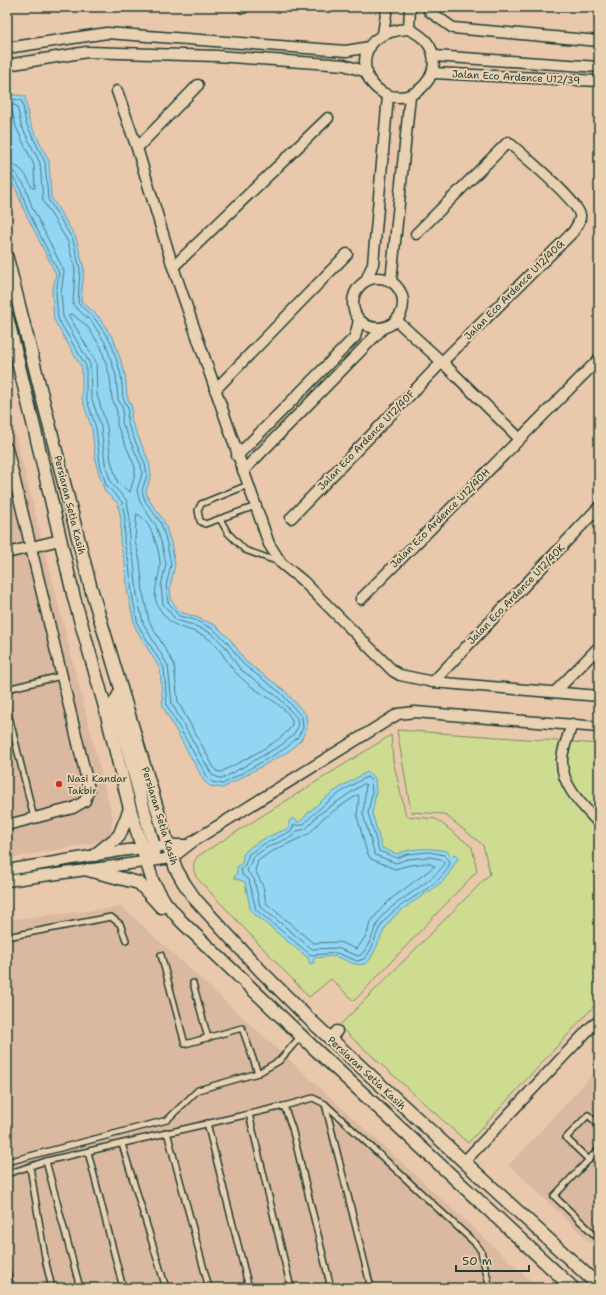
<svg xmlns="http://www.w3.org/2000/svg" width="606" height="1295" font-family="'Shantell Sans',sans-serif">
  <rect width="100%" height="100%" fill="#e9c8ac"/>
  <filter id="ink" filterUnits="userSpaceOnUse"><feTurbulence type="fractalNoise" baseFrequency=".025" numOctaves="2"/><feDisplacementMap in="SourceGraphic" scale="8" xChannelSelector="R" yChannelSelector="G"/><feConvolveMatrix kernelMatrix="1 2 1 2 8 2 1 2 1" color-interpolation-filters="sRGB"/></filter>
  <g filter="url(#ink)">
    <g fill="#dbb9a0">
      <path d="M7,403L113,820L110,833L107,838L98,842L7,859Z"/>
      <path d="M122,907L539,1288H7V920Z"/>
      <path d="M599,1068V1251L509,1165Z"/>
    </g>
    <g fill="#cddc90" stroke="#768c62">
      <path d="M397,730L599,744V1004H596L468,1143L339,1026L490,874L483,845L444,814L411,812Z"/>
      <path d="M391,735L393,760L406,816L436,819L472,847L477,871L354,1001L331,979L309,997L196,877C193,869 192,863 198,856Z"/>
    </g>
    <g fill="#92d6f4" stroke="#6499a7">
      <path d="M7,94L25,96L29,121L49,161L51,197L76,238L84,269L81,301L98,316L114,340L125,374L127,396L132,408L131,420L149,462L151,475L146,491L149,500L164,521L171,543L175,565L170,587L171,600L180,612L196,617L215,625L230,639L246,662L284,690L306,715L307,728L301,740L289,751L223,788L210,786L204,781L163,707L160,669L135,627L128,595L125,563L120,542L121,520L118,503L106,493L103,486L96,464L92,429L82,398V368L54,320L52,293L56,274L24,210L16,189L7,176Z"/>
      <path d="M367,772L375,778L376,793L372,813L382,848L397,854C413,847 430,848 447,851L450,856L456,854L458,859C452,866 450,874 443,881C427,895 405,904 391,920C380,932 378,950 367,963C355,968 348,960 337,957C330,955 321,958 314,958L313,963L310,964L308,958L253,913L250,908L245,882L234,878L237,873V867L242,863C243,859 242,855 246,851C257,840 275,834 289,828V821L293,818L298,822L301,821C318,800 343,785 367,772Z"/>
    </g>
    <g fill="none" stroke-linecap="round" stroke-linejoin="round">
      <g stroke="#4d7a81" stroke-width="1">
        <path d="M7,98L22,101L26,123L45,162L48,199L73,240L80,269L78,303L95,319L111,342L121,375L123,398L128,408L127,422L145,464L147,475L142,490L145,501L161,523L167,544L171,565L166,586L168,602L179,616L195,620L213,629L227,642L244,665L281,693L302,717L303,728L297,738L286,748L223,784L212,782L208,778L167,706L164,668L138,625L132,594L129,563L124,542L125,519L122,502L106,485L100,464L96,428L86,397V366L58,319L56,293L59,273L27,209L20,187L12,176L7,174"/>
        <path d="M7,103L17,106L21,125L40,163L43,201L68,242L75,270L73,305L92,322L106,344L116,376L118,399L123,409L122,423L141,465L142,474L137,490L140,502L156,526L162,545L166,564L161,586L163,604L176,620L193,625L211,633L224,645L240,669L278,697L297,718L298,727L293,735L283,744L222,779L212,775L172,704L168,666L143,623L137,594L134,562L129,542L130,519L127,501L111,483L105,463L101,427L91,396L90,364L63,317L61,293L64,271L32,207L24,184L14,172L7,169"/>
        <path d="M7,109L12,111L16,127L34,165L35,188H32C28,177 20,164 7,163"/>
        <path d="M70,314H72L87,326L101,347L110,377L112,399L117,411V425L135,467V474L130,492L118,483L111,461L107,427L97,395L96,362L69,316Z"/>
        <path d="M137,514C150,519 160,550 160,564C160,579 150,594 159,608C174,632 185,625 206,637C219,645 225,660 235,672C239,676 244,680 248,684C259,693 288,707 292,721C296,736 233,765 221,772L216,771L178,702L174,664L149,621L143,593L140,561L135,541Z"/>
        <path d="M367,777L371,780L372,793L368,813L379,851L397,858L407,854L429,852L444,855L450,861C447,881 413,896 398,908C391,913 383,921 379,929C374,939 373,950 364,959L357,961L337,953L311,955L256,910L249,880L242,875L241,869L245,865L249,854L264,844L291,831L294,825H303C321,805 343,789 367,777Z"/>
        <path d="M364,784L366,785L363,814L375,855L396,863L408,859L429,857L441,859L444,863C443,875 394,902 383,915C373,927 372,944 361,955L358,956L337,948L312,949L260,906L254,879L247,871L253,857L266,848L293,836L297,831L306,829L318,815Z"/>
        <path d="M358,795L359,797L357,816L367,853L371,859L395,869L410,865L428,863L435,866L391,899L380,910L370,923L367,934L357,949L339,942L313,943L266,903L263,886L255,870L258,861L269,853L310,833L322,819Z"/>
      </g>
      <defs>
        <g id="service">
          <path d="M248,485L201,504L198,510L200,521L205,524L256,506"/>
          <path d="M220,519L228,533L245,550L279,562"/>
          <path d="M7,689L61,676"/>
          <path d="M7,708L34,818"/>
          <path d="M7,937L111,917L120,924L126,940"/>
          <path d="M161,955L185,1044L242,1028L258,1073"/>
          <path d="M193,983L208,1038"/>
          <path d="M325,1104L476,1244L481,1251L490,1288"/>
          <path d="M284,1106L313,1098L325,1104L371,1288"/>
          <path d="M249,1114L284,1106L292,1128L331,1288"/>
          <path d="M207,1123L249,1288"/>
          <path d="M167,1132L209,1288"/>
          <path d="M122,1144L166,1288"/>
          <path d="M599,1149L554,1196L599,1239"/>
          <path d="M88,1152L123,1288"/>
          <path d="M589,1160L566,1138L588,1115L599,1125"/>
          <path d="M46,1161L80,1288"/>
          <path d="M7,1162L167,1120L198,1090L258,1073L279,1061L301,1036"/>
          <path d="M30,1167L46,1263L52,1288"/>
          <path d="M7,1174L46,1161L249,1114L291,1288"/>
          <path d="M7,1271L11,1288"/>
        </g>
        <g id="minor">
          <path d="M429,7V11L453,28L599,41"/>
          <path d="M243,8L244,7"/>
          <path d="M409,29C415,32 421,36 426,41C450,70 414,110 383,93C375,88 368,80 366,71C360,42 384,30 409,29Z"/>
          <path d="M409,29L410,7"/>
          <path d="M383,34L387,7"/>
          <path d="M7,48L107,33L346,51L370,47"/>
          <path d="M434,56L599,67"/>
          <path d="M7,65L87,52L217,56L344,65L367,72"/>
          <path d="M433,73L599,81"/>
          <path d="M117,91L137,148L173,267L269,544L281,563L303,581L393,671L400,675L433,682L599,696"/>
          <path d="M137,148L198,85"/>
          <path d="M173,267L328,118"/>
          <circle cx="378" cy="303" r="25"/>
          <path d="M366,280L373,264L388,96"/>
          <path d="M391,281L410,96"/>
          <path d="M396,320L442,362L519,438"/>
          <path d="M215,390L347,254"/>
          <path d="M7,448L89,789L85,801L73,808L7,825"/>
          <path d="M237,456L355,337L359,320"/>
          <path d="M243,471L383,328"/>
          <path d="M291,518L442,362L573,232C576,227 581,221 580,215C577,200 522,154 508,142L416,234"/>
          <path d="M7,553L60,540"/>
          <path d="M361,599L599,359"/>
          <path d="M433,682L599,507"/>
          <path d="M555,692L599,647"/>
          <path d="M572,724C569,735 562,749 562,760C561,786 583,806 599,823"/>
          <path d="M7,870L120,851L168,845H188"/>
          <path d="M7,881L172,858L195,840L398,714L415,712L599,727"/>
          <path d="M330,1039L337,1031"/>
          <path d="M464,1162L591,1027L599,1021"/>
        </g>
        <g id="tertiary">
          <path d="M7,258L90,585L168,845L176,869L184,883L195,899L260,970L308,1018L599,1286"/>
          <path d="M7,317L35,431L74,598L105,707L130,809L153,882L165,902L181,921L316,1050L573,1288"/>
          <path d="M121,691L115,702L154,847L153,853L147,861"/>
          <path d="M95,855L119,836L130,809"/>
          <path d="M88,870L139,883L161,907"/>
        </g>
      </defs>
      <use href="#service" stroke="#1f3d34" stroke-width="8"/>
      <use href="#minor" stroke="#1f3d34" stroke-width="13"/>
      <use href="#tertiary" stroke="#1f3d34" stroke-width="15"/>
      <use href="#service" stroke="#e9d1b2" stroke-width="5"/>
      <use href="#minor" stroke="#e9d1b2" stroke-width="10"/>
      <use href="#tertiary" stroke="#e9d1b2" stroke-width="12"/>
    </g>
  </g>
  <circle fill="#c8321e" stroke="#e9d1b2" stroke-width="1.5" cx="59" cy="784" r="4"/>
  <g text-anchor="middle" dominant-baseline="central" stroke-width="4" stroke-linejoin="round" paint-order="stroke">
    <g font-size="10" fill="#1f3d34" stroke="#e9d1b2">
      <text transform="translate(516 77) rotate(3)">Jalan Eco Ardence U12/39</text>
      <text transform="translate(514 290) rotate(-45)">Jalan Eco Ardence U12/40G</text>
      <text transform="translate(366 440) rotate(-46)">Jalan Eco Ardence U12/40F</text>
      <text transform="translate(70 505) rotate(76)">Persiaran Setia Kasih</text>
      <text transform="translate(440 518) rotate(-45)">Jalan Eco Ardence U12/40H</text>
      <text transform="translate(516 594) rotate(-46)">Jalan Eco Ardence U12/40K</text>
      <text transform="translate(160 816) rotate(73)">Persiaran Setia Kasih</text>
      <text transform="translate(367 1073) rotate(43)">Persiaran Setia Kasih</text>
    </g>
    <g font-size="10" fill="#1f3d34" stroke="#e9d1b2" text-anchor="start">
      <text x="67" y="778">Nasi Kandar<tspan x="67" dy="12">Takbir</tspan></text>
    </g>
  </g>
  <rect width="606" height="1295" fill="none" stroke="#e9d1b2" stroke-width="24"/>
  <rect x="12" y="12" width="582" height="1271" fill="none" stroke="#1f3d34" stroke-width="1.5" filter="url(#ink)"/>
  <path d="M456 1265v6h73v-6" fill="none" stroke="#1f3d34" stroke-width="2"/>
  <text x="462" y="1265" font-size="12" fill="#1f3d34" stroke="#e9d1b2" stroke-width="3" paint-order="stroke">50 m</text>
</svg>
